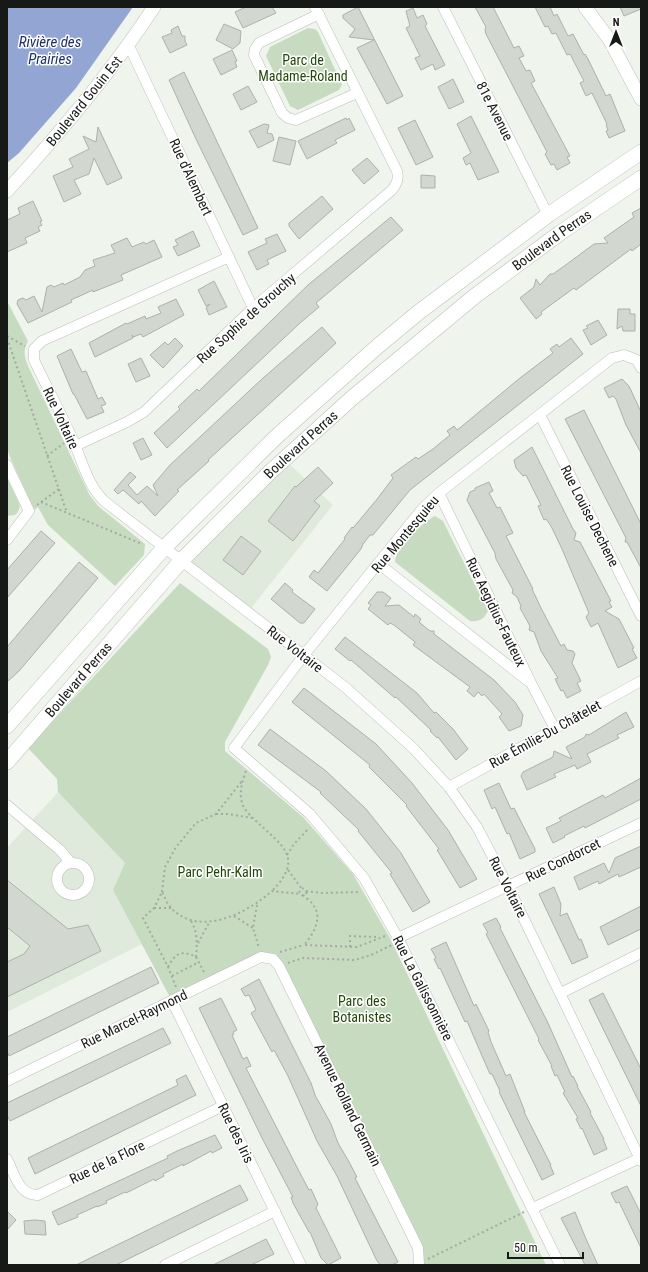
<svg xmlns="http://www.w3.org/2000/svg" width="648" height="1272" font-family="'Roboto Condensed',sans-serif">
  <rect width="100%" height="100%" fill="#eff4ed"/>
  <g fill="#e0eadc">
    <path d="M285,460L333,505L248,612L188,566Z"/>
    <path d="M58,792L125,863L113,890L142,944L7,1012V848Z"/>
  </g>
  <g fill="#c7dbc0">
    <path d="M308,28L315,29L318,32L342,85L339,90L298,110L290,106L266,56L270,47Z"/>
    <path d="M7,301L28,341C23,350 24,356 28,366L89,494L98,506L145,544L144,555L115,586L48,525L38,507L34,510L9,455L7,446Z"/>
    <path d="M7,477L20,506L18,512L15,515L7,516Z"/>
    <path d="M435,516L443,521L488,611C484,619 480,622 470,621L395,562C395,548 423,522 435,516Z"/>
    <path d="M180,583L268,649L271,657L268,665L225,742V751L303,817L353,874L390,938L546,1265H419L418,1248L279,966L261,958L172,1001L113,890L125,863L58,792L57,779L28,748Z"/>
  </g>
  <path fill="#93a6d3" d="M7,7H133L76,88L19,153L7,163Z"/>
  <g fill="#d2d7d0" stroke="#acb1aa">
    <path d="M246,7H272L276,13L243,28L235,12Z"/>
    <path d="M358,7L403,96L387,104L357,48L374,40L349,37L355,29L343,18V15Z"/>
    <path d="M475,7H493L514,48L519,46L524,56L519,58L526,71L530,70L535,81L531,83L570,156L567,157L570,163L557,170L554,164L551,165L545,154L547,152L486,34L485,30L486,27Z"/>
    <path d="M535,7H550L554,16L557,14L568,36L573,34L584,55L585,54L588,59L606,96L610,94L625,131L609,138L606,131L608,130L606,125L607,124L592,93L586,96L580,83L584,81L570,54L567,55L556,33L552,34L548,26L545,27Z"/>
    <path d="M620,7H641V9L624,16Z"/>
    <path d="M413,8L417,18L423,15L427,24L425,26L445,65L435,70L433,64L421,70L415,58L420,56L406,28L410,26L406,11Z"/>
    <path d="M224,24L241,31L240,43L233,49L216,40Z"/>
    <path d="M178,26L182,36H185V41L187,45L170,53L162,37L172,33L171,30Z"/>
    <path d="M232,50L237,61L235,62L237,67L221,75L213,59Z"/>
    <path d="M184,72L258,228L243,235L196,139L169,80Z"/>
    <path d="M453,79L464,102L449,109L438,87Z"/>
    <path d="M248,86L257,102L241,110L233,94Z"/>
    <path d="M471,116L499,172L478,180L470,163L466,165L463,158L471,153L457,124Z"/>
    <path d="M346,118L347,120L349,118L355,130L335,140L337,143L307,159L298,141Z"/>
    <path d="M415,120L433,157L416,165L398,128Z"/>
    <path d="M264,124L269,125L267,133L272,134L274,140L258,148L249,131Z"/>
    <path d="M98,127L122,178L107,185L94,158L89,174L74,180L81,194L64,202L53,176L73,167L69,159L89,149L83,136L96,142Z"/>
    <path d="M279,137L296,141L290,165L273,161Z"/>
    <path d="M367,158L379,171L364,184L352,170Z"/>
    <path d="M421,175L435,176V188H421Z"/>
    <path d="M322,196L333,209L299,239L289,226V223Z"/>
    <path d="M33,201L42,221L40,222L42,225L38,227L40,231L25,238L27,243L7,252V220L20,214L18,208Z"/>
    <path d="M641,208V244L632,251L631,249L576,290L574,288L541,312L542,314L536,319L520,298L534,287L536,279L540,285L550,274H553L567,264L594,244L608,243L604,238L634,217L632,213Z"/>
    <path d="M391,217L403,230L316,303L319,307L300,323L167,448L154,433L180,409L178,407L197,389L199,391L308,285Z"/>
    <path d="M193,231L200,246L178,256L173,247L178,245L175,240Z"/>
    <path d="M277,234L286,251L267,260L269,264L257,270L248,252L267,243L265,239Z"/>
    <path d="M127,238L132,247L144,242L146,244L154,240L162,257L121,275L123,280L93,292V290L71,300L72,302L28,323L17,304L18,300L23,298L26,300L34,296L42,312L47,287L51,285L54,287L63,283L64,285L80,277L85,270L95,266L93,260L115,253L111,245Z"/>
    <path d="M214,281L227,307L209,315L206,308L210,304L206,306L198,290Z"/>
    <path d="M176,299L184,315L143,337L141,334L133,337L132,335L133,338L95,357L89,343L126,323L127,324L145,316L146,319L161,313L158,307Z"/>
    <path d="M618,309H630V314H635V331H623L622,326L617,329Z"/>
    <path d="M598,320L607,335L591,345L583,330L588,328L586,326Z"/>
    <path d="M322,327L336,343L208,460L209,461L177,490L179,491L155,516L141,501L139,504L123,490L118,494L114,490L130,472L136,477L128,485L137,495L147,486L158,496L153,485L170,465L263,378Z"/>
    <path d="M175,338L183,346L163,368L150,355L165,342L168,345Z"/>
    <path d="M571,338L583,354L410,490L373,535H370L363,544L361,549L327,591L309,577L314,570L318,573L345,539L344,538L352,527L353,528L378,498L393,478L391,475L416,457L418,459L433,449L450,435L447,431L454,426L457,430L461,427L520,378L549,356L553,353L550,349L557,344L559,347Z"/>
    <path d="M71,349L82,372L86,371L98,399L102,397L106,404L101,406L104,412L87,419L74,394H73L57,356Z"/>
    <path d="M141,358L150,376L136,382L128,364Z"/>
    <path d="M622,379L629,386L641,412V453L626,425L616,399L613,396L609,398L604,388Z"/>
    <path d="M584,410L641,524V568L627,542H625L626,538L565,419Z"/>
    <path d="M143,438L152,455L141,460L133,443Z"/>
    <path d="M532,447L573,529L576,533L574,540L580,542L611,601L609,602L612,607L605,611L619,619L634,648L632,649L637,658L618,668L598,623L591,627L586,617L589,613L562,549L551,526L546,519L544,520L538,506L541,505L526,475L523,476L516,468L514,460Z"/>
    <path d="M318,467L333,483L314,501L320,506L293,541L268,521L295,486L296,487Z"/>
    <path d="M489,482L493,491L489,493L497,508L500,507L513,533L506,536L533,589H532L542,610L561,646L564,644L567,650L573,651L575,654L572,663L581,681L577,683L581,691L567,698L563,690L561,691L555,679L558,678L541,651L534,632L529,630L530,626L520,608L521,606L517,597L512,593L513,590L496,559L495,553L467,500L470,492L475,490V488Z"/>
    <path d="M41,531L55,543L7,598V570Z"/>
    <path d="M241,536L261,551L243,575L223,560Z"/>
    <path d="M79,562L98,578L19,671L7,682V647Z"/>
    <path d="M285,583L293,590L292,592L315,609L304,623H300L271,599Z"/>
    <path d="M377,592H383L391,598L385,606L399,605L414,617L415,614L421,619L419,622L430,631H434V634L494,680L515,702L523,715L521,726L509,731L499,717L502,714L484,694L482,696L478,692L474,697L467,691L470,687L413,645L415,642L394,625L390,623L388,625L368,609L371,605L368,603Z"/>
    <path d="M345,637L417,693L434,713L436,712L453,729L468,749L456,760L438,737L437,738L430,731L431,730L396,697L395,698L351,660L350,661L335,649Z"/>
    <path d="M304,688L376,744L412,783L448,830L477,879L460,888L437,850L439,849L406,806L407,805L369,767L370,765L292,702Z"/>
    <path d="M626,712L634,727L617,735L619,738L587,754L591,762L577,769L575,765L554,774L556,777L527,790L521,776L523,772L553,757L554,751L572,759L566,747L585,737L586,734L589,735Z"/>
    <path d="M270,729L326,771L366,809L401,853L430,902L413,912L390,874L392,873L358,831L359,830L320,793L321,792L258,745Z"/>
    <path d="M641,778V799L585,828L584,826L564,836L565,837L553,843L552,841L546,828L561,821L559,818L603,795L605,798Z"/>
    <path d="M499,783L511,809L514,808L535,849V852L520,859L509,833L507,834L495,807L492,809L484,790Z"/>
    <path d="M641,846V867L619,877L618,874L599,884L598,881L579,890L574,877L604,863L609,873L615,858Z"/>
    <path d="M7,880L68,929L88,925L101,951L7,997V962L24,954L30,946L7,927Z"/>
    <path d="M554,887L561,904L560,916L567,913L579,940L581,939L588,957L572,964L539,894Z"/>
    <path d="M641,906V929L608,945L600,927Z"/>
    <path d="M496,918L501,927L500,928L548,1023L572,1077L573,1076L578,1086H577L591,1112L590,1113L604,1139H603L607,1149L594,1155L582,1128L581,1129L576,1119L578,1118L563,1093L565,1092L557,1075L555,1076L551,1066H552L538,1040L539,1039L486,934L488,933L483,924Z"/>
    <path d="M446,942L474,1006L476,1004L489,1031L488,1032L491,1042L506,1076L510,1074L525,1112H524L551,1165H550L554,1174L542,1180L499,1092L500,1091L492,1074H490L486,1065L467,1021L465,1022L440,968L439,969L434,959L436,958L431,949Z"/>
    <path d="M151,967L159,983L9,1056L7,1051V1037Z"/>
    <path d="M259,979L311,1083L315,1095L331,1124L338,1143L348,1160L357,1177L355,1178L398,1262L392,1265H380L376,1259L337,1176L317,1141L288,1076L274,1050L272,1052L251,1013L256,1010L249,995L245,996L241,989Z"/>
    <path d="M603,993L641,1069V1106L589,1000Z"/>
    <path d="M221,998L237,1030L233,1032L234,1034L232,1035L243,1059L247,1057L251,1066L246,1068L301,1175L309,1190L311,1189L318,1204L316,1208L341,1258L328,1265L321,1258L310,1232H309L293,1203L291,1197H293L262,1138L199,1008Z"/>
    <path d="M163,1028L171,1043L10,1121L7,1115V1103Z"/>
    <path d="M186,1075L196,1095L35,1174L28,1158L178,1085L176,1080Z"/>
    <path d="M215,1135L222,1148L212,1153L211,1151L183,1166V1164L163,1174L164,1176L155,1181L154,1179L126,1193L125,1192L106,1201L107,1203L97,1207V1206L77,1215L78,1217L58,1225L52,1212L168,1158L167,1156L177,1151Z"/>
    <path d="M240,1185L248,1200L116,1265H76Z"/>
    <path d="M627,1186L641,1214V1248L619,1202L616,1203L611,1193Z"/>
    <path d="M7,1211L16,1220L7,1230Z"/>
    <path d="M575,1212L586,1239L598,1265H585L561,1218Z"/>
    <path d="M35,1220L45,1221L46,1235L25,1234L24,1221Z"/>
    <path d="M266,1239L274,1254L251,1265H213Z"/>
  </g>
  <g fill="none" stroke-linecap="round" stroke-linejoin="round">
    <defs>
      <g id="minor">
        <path d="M443,7L548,215"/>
        <path d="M319,14L259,43L255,49L254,55L282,113L288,118L296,120L357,93"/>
        <path d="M129,46L253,308"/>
        <path d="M229,257L42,341L34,349V360C47,388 63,416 75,445C84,466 88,485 104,501L345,687L413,748L449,787L477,827L508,886L641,1161"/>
        <path d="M540,415L641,616"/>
        <path d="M75,446L127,422L144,412L253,308L392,190C397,183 399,179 397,171L315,7"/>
        <path d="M7,465L29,511L7,540"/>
        <path d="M439,493L531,683L555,729"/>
        <path d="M379,564L528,681"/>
        <path d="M449,787L641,681"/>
        <path d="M7,805L60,850L71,863"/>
        <circle cx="73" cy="879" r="16"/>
        <path d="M398,938L641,823"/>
        <path d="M561,993L641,953"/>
        <path d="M172,1001L301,1265"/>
        <path d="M7,1081L261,957L273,959L279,966L418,1248L419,1265"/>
        <path d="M7,1159C14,1173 19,1196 38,1195L223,1106"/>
        <path d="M533,1208L640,1158"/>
        <path d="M165,1265L275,1211"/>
        <path d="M560,1265L398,938L364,878L310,814L234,748L304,655L422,509L439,493L612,358L624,355L637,360L641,368"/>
      </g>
      <g id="tertiary">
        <path d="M585,7L609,39L641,99"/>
        <path d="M7,191C60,133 111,73 154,7"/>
      </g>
      <g id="secondary">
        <path d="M7,726L164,548L276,437L378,346L419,312L548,215L641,152"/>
        <path id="s1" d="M7,762L181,561L269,473L352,398L475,296L560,233L641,178"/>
      </g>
    </defs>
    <use href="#minor" stroke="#bbc0b9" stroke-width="11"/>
    <use href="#tertiary" stroke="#bbc0b9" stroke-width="14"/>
    <use href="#secondary" stroke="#bbc0b9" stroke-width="16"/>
    <g stroke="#a5a9a3" stroke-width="2" stroke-dasharray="2 3" stroke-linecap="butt">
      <path d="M7,336L25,346"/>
      <path d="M7,338L67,513"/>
      <path d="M47,456L64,443"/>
      <path d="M41,502L142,544"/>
      <path d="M37,505L59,489"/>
      <path d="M246,771C242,781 239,792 242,803C244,810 251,816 255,820C282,846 305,857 272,891"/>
      <path d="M216,814H228L252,818"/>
      <path d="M287,855L294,844L309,828"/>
      <path d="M288,870L302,889"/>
      <circle cx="303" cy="892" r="3.5"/>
      <path d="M306,891L321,893L361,892"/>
      <path d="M162,892L165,867L176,847L196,823L216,814L242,781"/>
      <path d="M303,895C306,898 312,902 314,906C323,919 312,936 304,945L357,947L385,936"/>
      <path d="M257,905L253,928L259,948"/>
      <path d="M154,908H171"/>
      <path d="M234,916L253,928"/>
      <path d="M198,943L210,921"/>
      <path d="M350,947V936L378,937"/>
      <path d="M280,952L304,945"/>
      <path d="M196,957L205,974"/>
      <path d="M288,963L303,958L355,960L371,955L392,945"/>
      <path d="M168,967C176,952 182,950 196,957C197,945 198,932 191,921"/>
      <path d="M172,976L199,962"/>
      <path d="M176,987L168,967L143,918L154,908L162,892C165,897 167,904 171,908C200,938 247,913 272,891L301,894"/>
      <path d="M428,1259L524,1212"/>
    </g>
    <use href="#minor" stroke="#fff" stroke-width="10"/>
    <use href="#tertiary" stroke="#fff" stroke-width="13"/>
    <use href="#secondary" stroke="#fff" stroke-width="15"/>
  </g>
  <g text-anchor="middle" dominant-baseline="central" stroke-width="3" stroke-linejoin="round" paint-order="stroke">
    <g font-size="14" fill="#214809" stroke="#fff">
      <text x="303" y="60">Parc de<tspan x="303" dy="16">Madame-Roland</tspan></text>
      <text x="220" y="872">Parc Pehr-Kalm</text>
      <text x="362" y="1001">Parc des<tspan x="362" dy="16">Botanistes</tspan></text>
    </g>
    <g font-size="14" fill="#171916" stroke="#fff">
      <text transform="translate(84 101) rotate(-51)">Boulevard Gouin Est</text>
      <text transform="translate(495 111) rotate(63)">81e Avenue</text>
      <text transform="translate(191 177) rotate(65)">Rue d'Alembert</text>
      <text stroke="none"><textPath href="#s1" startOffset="757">Boulevard Perras</textPath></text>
      <text transform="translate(246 318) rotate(-42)">Rue Sophie de Grouchy</text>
      <text transform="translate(61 418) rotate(65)">Rue Voltaire</text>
      <text stroke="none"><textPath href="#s1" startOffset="433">Boulevard Perras</textPath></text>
      <text transform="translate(590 516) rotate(63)">Rue Louise Dechene</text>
      <text transform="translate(405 534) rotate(-50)">Rue Montesquieu</text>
      <text transform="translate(496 612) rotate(64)">Rue Aegidius-Fauteux</text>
      <text transform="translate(295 649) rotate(38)">Rue Voltaire</text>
      <text stroke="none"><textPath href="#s1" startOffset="109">Boulevard Perras</textPath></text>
      <text transform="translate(545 734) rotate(-29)">Rue Émilie-Du Châtelet</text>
      <text transform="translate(563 860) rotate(-26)">Rue Condorcet</text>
      <text transform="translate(508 887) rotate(63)">Rue Voltaire</text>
      <text transform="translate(423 988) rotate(63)">Rue La Galissonnière</text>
      <text transform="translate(134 1019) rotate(-26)">Rue Marcel-Raymond</text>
      <text transform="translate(348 1105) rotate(64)">Avenue Rolland Germain</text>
      <text transform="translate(236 1133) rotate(64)">Rue des Iris</text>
      <text transform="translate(107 1162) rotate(-26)">Rue de la Flore</text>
    </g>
    <g font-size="15" font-style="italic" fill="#1d2f66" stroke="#fff">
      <text x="50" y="42">Rivière des<tspan x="50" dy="17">Prairies</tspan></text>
    </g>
  </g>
  <rect width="648" height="1272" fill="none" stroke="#171916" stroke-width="16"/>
  <g transform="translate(616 32)" stroke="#ffffff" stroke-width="3" paint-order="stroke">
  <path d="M0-3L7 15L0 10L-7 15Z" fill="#171916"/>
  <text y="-6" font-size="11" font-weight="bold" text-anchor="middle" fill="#171916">N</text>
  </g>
  <path d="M508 1252v6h75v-6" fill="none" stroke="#171916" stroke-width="2"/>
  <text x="514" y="1252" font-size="12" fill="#171916" stroke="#ffffff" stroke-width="3" paint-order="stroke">50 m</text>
</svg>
